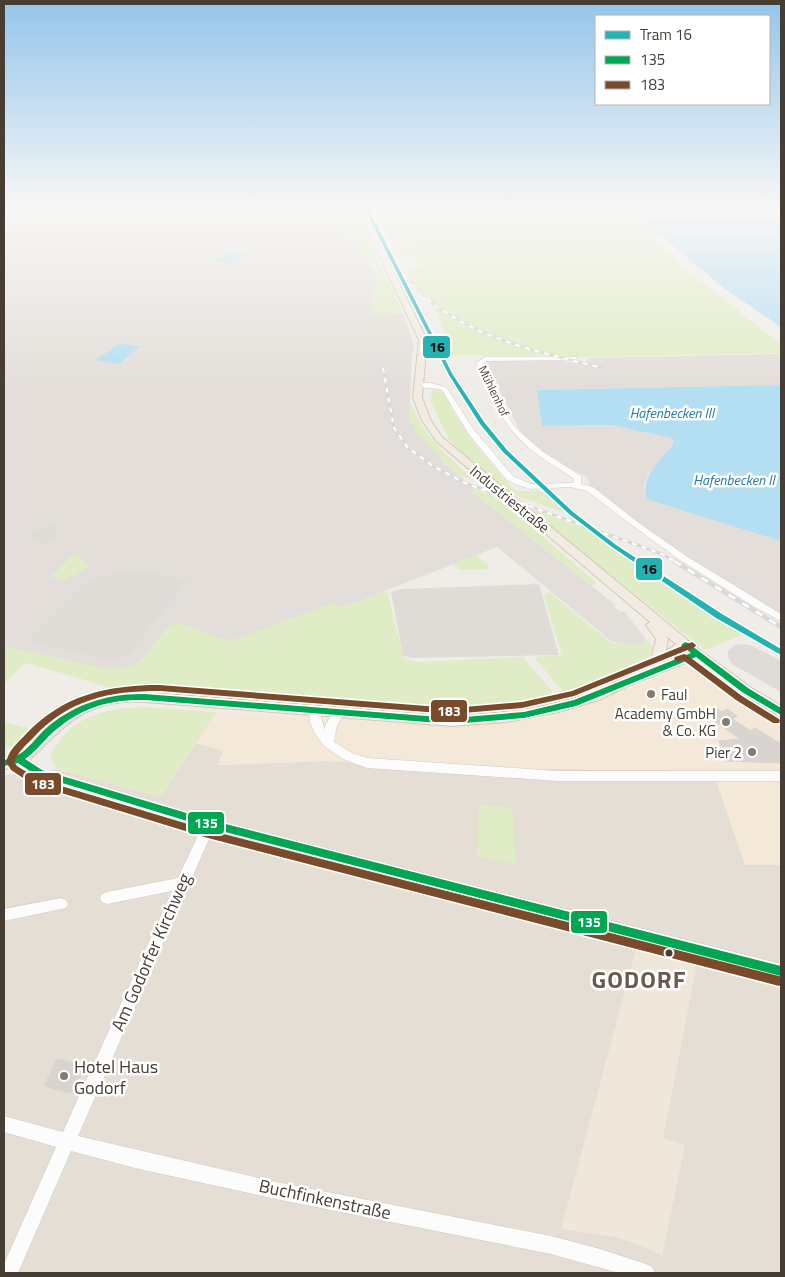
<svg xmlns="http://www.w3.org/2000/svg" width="785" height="1277" font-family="'Titillium Web',sans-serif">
  <rect width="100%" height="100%" fill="#f0ede8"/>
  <path fill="#e5ded5" d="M196,743L224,751L218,765L326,761L496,768L713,771L745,865H781V1273H4V775L57,769L161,797Z"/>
  <path fill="#f4e8d9" d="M692,666L700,668L781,720V865H745L713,771L496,768L326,761L218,765L223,751L196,743L216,712L455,727L502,723L559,715L674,670Z"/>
  <g fill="#e3ded9">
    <path d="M4,208H337L345,228L378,274L370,315L403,314L409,330L414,347L412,354L409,418L445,463L475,490L471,491L616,605L614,607L621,612L624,611L648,642L627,645L611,641L497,547L138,688L4,656Z"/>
    <path d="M778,354L781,359V385L537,390L542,426L611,425L672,438L674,443L648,475L644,487L646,498L781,541V614L705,570L620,510L591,487L587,477L547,457L521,433L485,361L554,360L582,364L590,358Z"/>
  </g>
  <path fill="#efe7d9" d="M636,949L697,964L663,1138L685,1145L662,1256L641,1245L615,1237L561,1229Z"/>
  <g fill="#e0ecc5">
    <path d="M337,208H353L403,313L370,315L378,274L345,228Z"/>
    <path d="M374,208H430L421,211L410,221L477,213L474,209C460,214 453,213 441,208H628L660,235L650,236L706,285L779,343L781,353L575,357L567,355H452L434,304L417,288L406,268H420L414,257L409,258L399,248L412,246L410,240L392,242Z"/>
    <path d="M434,389C446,391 448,402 453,411C471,440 493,467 516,491H542L566,513L506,492L460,451L448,438L430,400L432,397L431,392Z"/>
    <path d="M409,398C420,435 449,457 477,482L456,473L415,431L409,418Z"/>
    <path d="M470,490H477L496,497L597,583L592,586Z"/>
    <path d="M525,507L587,529L677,594L743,635L705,650Z"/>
    <path d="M73,554L80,557L89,567L64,580L51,577Z"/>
    <path d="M476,555L488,565V569L460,570L452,564Z"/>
    <path d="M385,591L388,594L403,656L408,660L416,662L523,657L552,691V698L548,701L505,709L429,713L112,689L69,675L25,663L4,684V646L112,670L133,665L140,661L168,626L179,623L230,641L333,603L343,608Z"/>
    <path d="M549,592L610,642L627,645L648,642L653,648L650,655L602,686L570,695L564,693L534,657L562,655L544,596Z"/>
    <path d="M142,707L216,712L161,797L57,769L50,757C68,717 102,709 142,707Z"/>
    <path d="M4,722L35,730L37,731C31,747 17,745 4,748Z"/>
    <path d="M479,805L512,808L516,865L477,856Z"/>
  </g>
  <g fill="#dfdcd8">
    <path d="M53,525L58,539L40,544L39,541L34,542L30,531Z"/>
    <path d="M142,571L188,580L129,654L112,661L28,641L91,578Z"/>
    <path d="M539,584L559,655L413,658L403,656L391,592L401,589Z"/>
    <path d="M744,644L753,646L781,661V692L732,664L728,657V650L735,645Z"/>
  </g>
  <g fill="#b4def2">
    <path d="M628,208H781V327L725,289Z"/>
    <path d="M229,252L247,254L237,261L239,263L210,261L220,258Z"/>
    <path d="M119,344L140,346L119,364L96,360Z"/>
    <path d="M781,385V541L646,499C642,474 659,462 674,443L672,438L611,425L542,426L537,390Z"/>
  </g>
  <g fill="#d8d4cf" stroke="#d8d4cd">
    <path d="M713,706L722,712L727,709L737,716L732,719L751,731L755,728L781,744V763L725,761L719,741L740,739L703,713Z"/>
    <path d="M57,1059L84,1066L71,1093L44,1086Z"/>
  </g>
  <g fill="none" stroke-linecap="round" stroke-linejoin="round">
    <defs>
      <g id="minor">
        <path d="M485,357H576V359L574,360L486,361L483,364L512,423L519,431L542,451L581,476V484L593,487L639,523L686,556L781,614V621L753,606L680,560L633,526L587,491L570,487L531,489L518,485L507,480L468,433L442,390C434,387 422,389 415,385C423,380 438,384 447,388L474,430L513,476L531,484L573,483L574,479C559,468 543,460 529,448C502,426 491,394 476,363Z"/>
        <path d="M314,707L318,708L319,711L325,730V726L335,710H343L344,713L337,726L334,742L352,753L367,758L558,771H781V781H558L367,768L343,759L324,746L315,734L310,722L309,711L310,708Z"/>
        <path d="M20,756L43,770L210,819L781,964V978L213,830L78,1136L276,1182L551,1236L600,1249L646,1264L652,1267L655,1273H619L551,1254L276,1199L139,1169L71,1151L18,1273H4V1264L56,1147L4,1132V1116L63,1132L172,891L107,904L102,902L100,898L102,894L107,892L178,878L202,827L35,776L16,763L14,760L16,757Z"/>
        <path d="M61,898L66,900L68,904L66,908L4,921V909Z"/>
      </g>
      <path id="major" d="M357,208H363L427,340L422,397L430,419L442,437L701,651L750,687L781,706V717L740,693L695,659L630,685L599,700L559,712L507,722L452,726L145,702C108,699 81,710 54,736C38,750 28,768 4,769V757C23,756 33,738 46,726C73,704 103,690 138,692L452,716C498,714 544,709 588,694C605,688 620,679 637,672L635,670L651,659L656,639L646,625L650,622L436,441L421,419L413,397L419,340ZM666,636L676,644L666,651L668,639ZM684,651L687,653L669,660Z"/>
    </defs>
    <use href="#minor" stroke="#cecbc5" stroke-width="1"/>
    <use href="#major" stroke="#d4c8b4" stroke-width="2"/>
    <use href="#minor" fill="#fdfcfc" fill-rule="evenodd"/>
    <use href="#major" fill="#f1ebe2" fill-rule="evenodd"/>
    <defs>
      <path id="rail-far2" d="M409,278L428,300"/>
      <g id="rail-far1">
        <path d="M427,299C478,340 540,352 602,368"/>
        <path d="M383,368L394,428L408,448L433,466L465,483L662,554L676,562"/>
      </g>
      <path id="rail" d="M674,561L781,627"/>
    </defs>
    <use href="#rail-far2" stroke="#d9d9d8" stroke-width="2.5"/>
    <use href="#rail-far1" stroke="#d9d9d8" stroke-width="3"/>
    <use href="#rail" stroke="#d9d9d8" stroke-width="4.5"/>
    <use href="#rail-far2" stroke="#fff" stroke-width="1" stroke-dasharray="4" stroke-linecap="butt"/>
    <use href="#rail-far1" stroke="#fff" stroke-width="2" stroke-dasharray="5" stroke-linecap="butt"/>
    <use href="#rail" stroke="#fff" stroke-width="2.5" stroke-dasharray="8" stroke-linecap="butt"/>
    <defs>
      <path id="bus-1" d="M685,642L688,643L748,688L781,708V715L742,692L696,657L576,706L524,718L452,724L145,700C107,699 78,709 50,735C42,743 35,752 25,759L42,770L210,820L781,966V976L210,828L36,775L18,763L4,766V760C22,757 31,744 43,731C71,705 107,693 145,694L452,718L524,712L574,700L691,653L681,645Z"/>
      <g id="bus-2">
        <path d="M692,642L696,645L695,647L574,696L522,708L452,714L160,691C109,691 69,699 33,738C26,745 18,752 14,762L17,766L38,779L208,830L779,976L781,977V985L779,986L208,838L32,784L11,770L6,762C10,748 16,745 26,734C63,695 107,685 160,685L452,708L522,702L572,691Z"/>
        <path d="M684,654L687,655L742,696L779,719L780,721L779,723H773L736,700L683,660L678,662L674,659L675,657Z"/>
      </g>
    </defs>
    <use href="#bus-1" stroke="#fff" stroke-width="3"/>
    <use href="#bus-2" stroke="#fff" stroke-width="3"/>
    <use href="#bus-1" fill="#00a651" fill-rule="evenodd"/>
    <use href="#bus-2" fill="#7a4b2a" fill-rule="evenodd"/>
    <defs>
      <path id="tram-1" d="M364,208H368L453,375L484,422L507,450L573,512L616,545L722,614L781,649V655L716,618L612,547L569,514L503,452L480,424L449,375Z"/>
    </defs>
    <use href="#tram-1" stroke="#fff" stroke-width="3"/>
    <use href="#tram-1" fill="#25b2b3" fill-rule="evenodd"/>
  </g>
  <linearGradient id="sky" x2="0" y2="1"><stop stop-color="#93c5ec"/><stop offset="0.54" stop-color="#f8f7f5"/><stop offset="1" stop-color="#f8f7f5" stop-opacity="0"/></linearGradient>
  <rect width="785" height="387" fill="url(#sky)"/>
  <g fill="#827b73" stroke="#fff" stroke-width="2">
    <circle cx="651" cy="694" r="5"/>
    <circle cx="726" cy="722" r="5"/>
    <circle cx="752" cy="752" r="5"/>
    <circle cx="64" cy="1076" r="5"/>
  </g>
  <circle fill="#463e34" stroke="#fff" stroke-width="2" cx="669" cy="953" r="4.5"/>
  <g text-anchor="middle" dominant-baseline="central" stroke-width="5" stroke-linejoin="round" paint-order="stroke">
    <g font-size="12" fill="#463e34" stroke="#fff">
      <text transform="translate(494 391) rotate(64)">Mühlenhof</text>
    </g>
    <g font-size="14" font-style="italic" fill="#237aa9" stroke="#fff">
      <text x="672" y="412">Hafenbecken III</text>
      <text x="734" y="479">Hafenbecken II</text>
    </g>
    <g font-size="15" fill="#463e34" stroke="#fff">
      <text transform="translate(510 499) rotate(39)">Industriestraße</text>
    </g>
    <g font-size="15" fill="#463e34" stroke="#fff" text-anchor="end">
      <text x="661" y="694" text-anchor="start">Faul</text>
      <text x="716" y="713">Academy GmbH<tspan x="716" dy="17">&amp; Co. KG</tspan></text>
      <text x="742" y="752">Pier 2</text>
    </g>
    <g font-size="18" fill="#463e34" stroke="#fff">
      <text transform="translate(151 952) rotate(-66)">Am Godorfer Kirchweg</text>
      <text transform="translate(325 1199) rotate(12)">Buchfinkenstraße</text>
    </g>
    <g font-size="18" fill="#463e34" stroke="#fff" text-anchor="start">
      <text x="74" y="1066">Hotel Haus<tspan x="74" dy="21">Godorf</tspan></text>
    </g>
    <g font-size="24" font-weight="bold" letter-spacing="1" fill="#6a5b4a" stroke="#fff">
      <text x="639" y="979">GODORF</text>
    </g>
  </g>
  <g stroke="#fff" stroke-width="2">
    <rect x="422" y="335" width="29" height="24" rx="5" fill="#25b2b3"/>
    <rect x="635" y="557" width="28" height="24" rx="5" fill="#25b2b3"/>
    <rect x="430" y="699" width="38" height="24" rx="5" fill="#7a4b2a"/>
    <rect x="24" y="772" width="38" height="24" rx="5" fill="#7a4b2a"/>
    <rect x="187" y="811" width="38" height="24" rx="5" fill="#00a651"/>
    <rect x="570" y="910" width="38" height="24" rx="5" fill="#00a651"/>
  </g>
  <g font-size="14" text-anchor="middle" font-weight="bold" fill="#fff">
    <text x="449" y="716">183</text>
    <text x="43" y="789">183</text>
    <text x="206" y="828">135</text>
    <text x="589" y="927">135</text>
  </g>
  <g font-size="14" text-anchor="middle" font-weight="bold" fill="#111">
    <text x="437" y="352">16</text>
    <text x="649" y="574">16</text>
  </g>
  <rect width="785" height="1277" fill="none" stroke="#463e34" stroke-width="10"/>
  <rect x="595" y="15" width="175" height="90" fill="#ffffff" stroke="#b5b2ae"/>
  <rect x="605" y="31" width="25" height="8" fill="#25b2b3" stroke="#b5b2ae"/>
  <text x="640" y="40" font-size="15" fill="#463e34">Tram 16</text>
  <rect x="605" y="56" width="25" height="8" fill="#00a651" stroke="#b5b2ae"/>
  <text x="640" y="65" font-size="15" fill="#463e34">135</text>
  <rect x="605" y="81" width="25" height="8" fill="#7a4b2a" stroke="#b5b2ae"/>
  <text x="640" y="90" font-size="15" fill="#463e34">183</text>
</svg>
